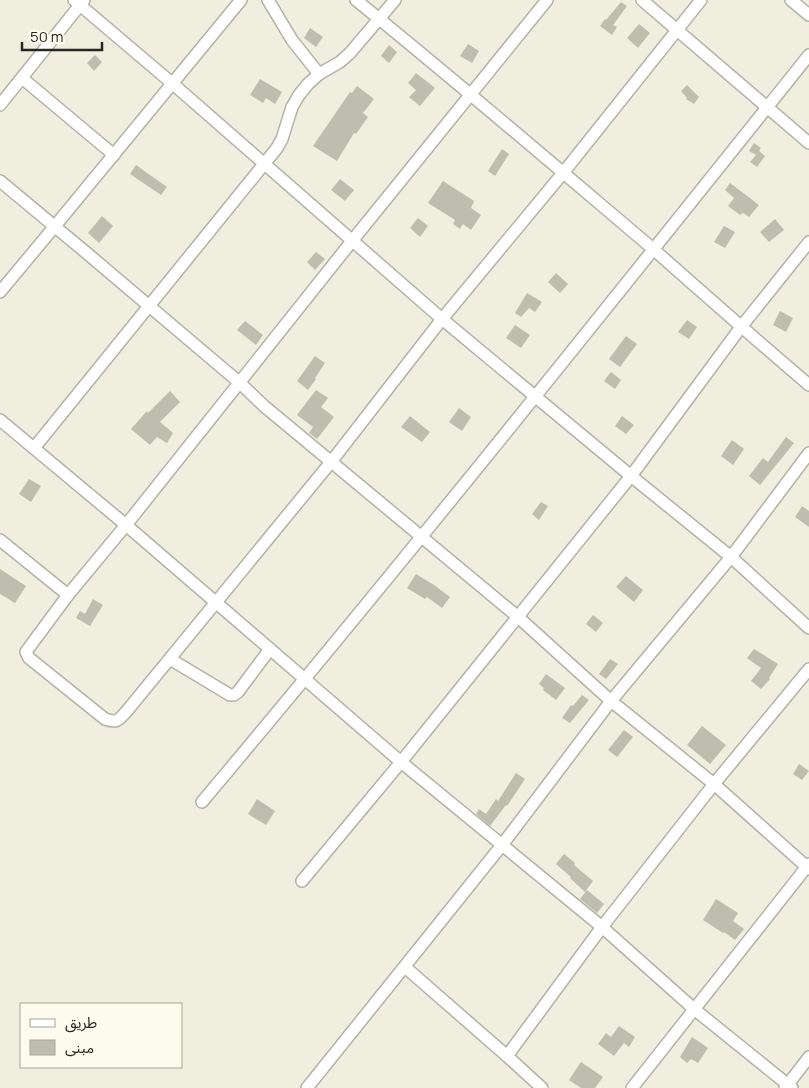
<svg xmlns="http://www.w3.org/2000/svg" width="809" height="1088" font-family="Manrope,'Noto Sans Arabic',sans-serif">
  <rect width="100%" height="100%" fill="#efeedf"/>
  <g fill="#bfbdb0">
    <path d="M621,2L627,6L613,25L617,27L612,35L600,26L605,19L606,20Z"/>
    <path d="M639,24L650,33L638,48L627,38Z"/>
    <path d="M310,28L323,37L316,47L304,38Z"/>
    <path d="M468,44L479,51L472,63L460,56Z"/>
    <path d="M389,45L397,52L389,63L381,56Z"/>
    <path d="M95,55L102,62L94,71L87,63Z"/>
    <path d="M416,73L435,88L420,106L409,97L416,90L408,83Z"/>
    <path d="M260,79L282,92L275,104L266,98L263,103L250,95Z"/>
    <path d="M687,85L699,97L694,104L686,99L687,98L681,91Z"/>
    <path d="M357,86L374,99L363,113L368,117L356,134L354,133L337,161L313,146L350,92L352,93Z"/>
    <path d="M754,143L761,148L759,151L765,156L757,167L750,162L756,155L749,151Z"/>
    <path d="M502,149L509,154L495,176L488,171Z"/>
    <path d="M136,165L167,187L161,195L130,174Z"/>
    <path d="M340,179L354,190L345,201L331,190Z"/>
    <path d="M443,181L474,201L471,208L481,215L471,230L463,224L460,229L453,224L455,220L428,203Z"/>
    <path d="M730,183L759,205L749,217L743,213L740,215L728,206L734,198L725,190Z"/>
    <path d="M102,216L113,226L99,243L88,233Z"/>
    <path d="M418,218L428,226L420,237L410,228Z"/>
    <path d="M775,219L784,230L769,242L760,232Z"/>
    <path d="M724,226L735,232L725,248L714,242Z"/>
    <path d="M316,252L325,259L315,270L307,262Z"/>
    <path d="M556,273L568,284L560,293L548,282Z"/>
    <path d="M527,293L542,302L535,312L529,308L521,317L515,313Z"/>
    <path d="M780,311L793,318L786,332L773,325Z"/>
    <path d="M687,320L697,327L689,339L678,332Z"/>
    <path d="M245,321L263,335L256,345L237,330Z"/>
    <path d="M515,325L530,335L521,348L506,338Z"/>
    <path d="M626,336L637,344L620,367L609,359Z"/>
    <path d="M315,356L325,363L315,378L316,379L308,390L297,381Z"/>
    <path d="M611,372L621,380L615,389L604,381Z"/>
    <path d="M316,390L328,398L321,407L334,417L317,439L309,433L313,427L297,415Z"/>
    <path d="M170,391L180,402L160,422L173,433L167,443L157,437L150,445L131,429L147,411L148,413Z"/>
    <path d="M459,408L471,417L462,431L449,422Z"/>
    <path d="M410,416L430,432L422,442L401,427Z"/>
    <path d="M622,416L634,425L626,434L615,426Z"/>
    <path d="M786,437L794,443L760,485L749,476L763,458L768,462Z"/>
    <path d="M732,440L744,449L733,465L721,456Z"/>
    <path d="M29,479L41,486L31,502L19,494Z"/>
    <path d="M541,502L548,506L539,520L532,514Z"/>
    <path d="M802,506L809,511V527L795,517Z"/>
    <path d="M0,569L26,586L15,603L0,594Z"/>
    <path d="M416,574L434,585L450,597L442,608L427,597L425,599L407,588Z"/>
    <path d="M626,576L643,590L634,602L616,587Z"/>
    <path d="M93,599L103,605L90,626L76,618L80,611L85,614Z"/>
    <path d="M593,615L603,623L596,632L586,624Z"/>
    <path d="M754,649L778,664L769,678L770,679L761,689L751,681L761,668L747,658Z"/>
    <path d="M610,659L618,664L606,679L599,674Z"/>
    <path d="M546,674L565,688L556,700L543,690L544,688L539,684Z"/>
    <path d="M582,695L589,700L570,723L562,718L571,705L573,706Z"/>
    <path d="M702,726L726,745L710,764L687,745Z"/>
    <path d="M624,730L633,737L617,757L608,750Z"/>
    <path d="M799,764L809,771L802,780L793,774Z"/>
    <path d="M516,773L525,779L507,806L506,805L490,826L476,814L479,809L486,814L496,799L498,801Z"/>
    <path d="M257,799L275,811L266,825L248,814Z"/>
    <path d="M564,854L575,863L574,865L593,881L585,892L570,878L571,877L556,864Z"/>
    <path d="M587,890L604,904L597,913L580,899Z"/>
    <path d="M716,899L738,913L733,921L744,929L735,940L724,932L723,933L703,920Z"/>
    <path d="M619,1026L635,1037L629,1047L624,1043L614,1056L598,1044L606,1033L611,1037Z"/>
    <path d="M692,1037L708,1048L698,1063L691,1059L687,1063L680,1057Z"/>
    <path d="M581,1062L603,1077L595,1088H581L569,1080Z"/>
  </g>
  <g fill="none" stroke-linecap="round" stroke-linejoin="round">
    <defs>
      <g id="street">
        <path d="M74,0L173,84L442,319L631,476L731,557L809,628"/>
        <path d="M268,0L292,40L319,74"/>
        <path d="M356,0C456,81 554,165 652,248C704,294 756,340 809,385"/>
        <path d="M547,0L352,241L126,525L68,595L28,649L26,652L29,658L105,719C117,723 118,721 126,712L331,462L442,319L563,173L701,0"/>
        <path d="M642,0L809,143"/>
        <path d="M791,0L809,15"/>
        <path d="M22,78L114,155"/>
        <path d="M0,105L84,0"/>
        <path d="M0,181L89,255L240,383L264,406L518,617L611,701L714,784L809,869"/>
        <path d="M0,292L55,226L241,0"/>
        <path d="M0,420L126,525L401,762L602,927L694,1009L792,1088"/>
        <path d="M34,448L277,148L282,139L292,107L299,95L308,84L319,74L340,62L350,53L395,0"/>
        <path d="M0,540L68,595"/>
        <path d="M170,659L230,695H234L238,692L270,649"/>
        <path d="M202,802C409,556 609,305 809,55"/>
        <path d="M302,881L401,762L631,476L741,327L809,242"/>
        <path d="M405,967L507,1056L542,1088"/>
        <path d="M507,1056L602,927L714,784L809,669"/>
        <path d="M307,1088L502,845L611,701L731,557L809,453"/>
        <path d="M632,1088L809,864"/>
        <path d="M785,1088L809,1057"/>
      </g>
    </defs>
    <use href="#street" stroke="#b3b2a4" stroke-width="14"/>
    <use href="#street" stroke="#fff" stroke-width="11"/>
  </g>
  <rect x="20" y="1003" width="162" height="65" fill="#fdfbed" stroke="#a7a69b"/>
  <rect x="30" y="1019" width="25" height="8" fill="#ffffff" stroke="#a7a69b"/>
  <text x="65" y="1028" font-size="15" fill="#272721">طريق</text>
  <rect x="30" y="1040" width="25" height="15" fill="#bfbdb0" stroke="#a7a69b"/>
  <text x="65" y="1053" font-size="15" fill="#272721">مبنى</text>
  <path d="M22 42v8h80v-8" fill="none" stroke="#272721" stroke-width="2.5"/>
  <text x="30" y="42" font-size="15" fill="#272721" stroke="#fdfbed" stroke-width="4" paint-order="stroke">50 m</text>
</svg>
